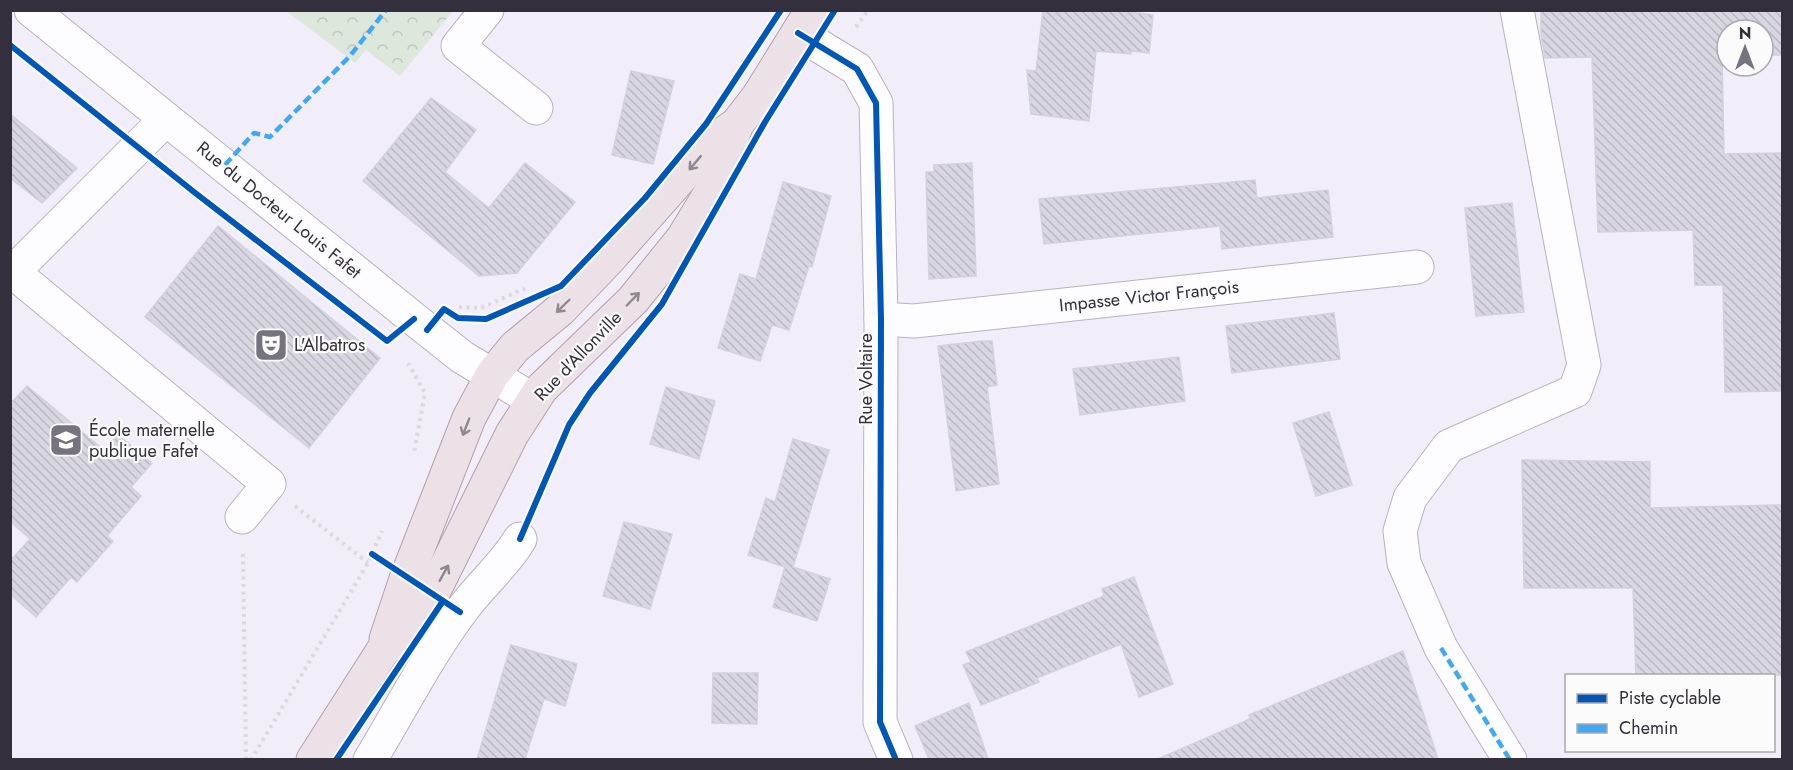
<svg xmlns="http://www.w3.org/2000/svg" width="1793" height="770" font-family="Jost,sans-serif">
  <defs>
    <pattern id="park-crowns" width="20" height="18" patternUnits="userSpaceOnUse" patternTransform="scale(1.5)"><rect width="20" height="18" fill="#dee7dc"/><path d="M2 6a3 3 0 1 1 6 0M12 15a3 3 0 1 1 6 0" fill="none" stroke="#bfc6be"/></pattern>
    <pattern id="building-back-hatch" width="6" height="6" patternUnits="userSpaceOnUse" patternTransform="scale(1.5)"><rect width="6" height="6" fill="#d8d6e1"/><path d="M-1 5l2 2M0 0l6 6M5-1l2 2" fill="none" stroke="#bab8c2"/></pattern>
  </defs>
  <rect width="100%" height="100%" fill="#f2eef9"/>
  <path fill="url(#park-crowns)" d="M286,11H453L400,76L366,50L355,63Z"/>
  <g fill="url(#building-back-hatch)" stroke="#d3d1dd" stroke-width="1.5">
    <path d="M1043,10H1116L1153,15L1149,53L1131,51V54L1096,51L1089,121L1031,114L1027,70L1036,71Z"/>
    <path d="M1541,10H1782V55H1763V30H1727V56H1722L1724,154L1782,153V391L1725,392L1723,285H1695L1693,230L1598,232L1592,57L1545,58L1541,35Z"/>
    <path d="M631,71L674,81L653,164L612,155Z"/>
    <path d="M431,98L476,130L445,172L489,208L525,163L575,202L517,273L479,276L363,181Z"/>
    <path d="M10,114L77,168L42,203L10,178Z"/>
    <path d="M972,163L976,276L929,279L926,172H934V165Z"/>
    <path d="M1255,180L1257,198L1328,190L1333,237L1222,249L1220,226L1044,244L1039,199Z"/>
    <path d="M783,182L831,196L812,267L809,266L789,330L772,325L760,361L718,348L740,274L756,279Z"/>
    <path d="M1512,203L1524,312L1476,316L1465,208Z"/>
    <path d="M218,226L380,358L309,448L145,317Z"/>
    <path d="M1334,313L1340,359L1232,373L1226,326Z"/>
    <path d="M982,341H992L997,385L987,387L999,484L956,491L938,346Z"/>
    <path d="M1179,357L1185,401L1080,415L1073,369Z"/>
    <path d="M27,386L104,450L118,435L152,463L131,487L141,496L107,536L113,541L77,582L71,577L36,617L10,594V561L30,539L10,521V404Z"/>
    <path d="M666,387L715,401L699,459L650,444Z"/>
    <path d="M1329,412L1352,485L1316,496L1293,423Z"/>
    <path d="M793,439L829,450L793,567L830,579L817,621L773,607L785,567L748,555L766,498L775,502Z"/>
    <path d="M1522,460L1650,462V508L1782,505V675H1636L1633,588H1524Z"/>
    <path d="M624,522L672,534L650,609L603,596Z"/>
    <path d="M1134,577L1173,684L1139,697L1121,644L1037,678L1039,682L981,705L963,665L971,662L966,652L1104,596L1102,589Z"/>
    <path d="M511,645L577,664L565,706L544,699L525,759H477Z"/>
    <path d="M1403,651L1438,759H1158L1250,719L1249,715Z"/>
    <path d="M713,673H758L757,724L712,723Z"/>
    <path d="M969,703L988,759H929L915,726Z"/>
  </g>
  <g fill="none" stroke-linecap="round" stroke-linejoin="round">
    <defs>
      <g id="minor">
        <path d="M31,10L414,319L462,357L533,400"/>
        <path d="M487,10L458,46L536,108"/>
        <path d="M798,33L857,69L876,103L881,319L880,722L896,760"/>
        <path d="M166,119L13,272L269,484L242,517"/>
        <path d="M881,319L914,321L1417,267"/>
        <path d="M370,760C399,712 429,654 462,610C480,585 504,566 520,539"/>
        <path d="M1510,760L1441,648L1404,563L1400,531L1410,498L1449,446L1575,391L1584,365L1517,10"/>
      </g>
      <g id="major">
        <path d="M386,639L406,579L469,418L492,375L515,347L560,310L608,260L714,140L736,125"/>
        <path d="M313,760L382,652L432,595L512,434L541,389L633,300L683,238L714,187L737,124L758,97L812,10"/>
      </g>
    </defs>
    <use href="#minor" stroke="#b8b3bf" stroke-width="35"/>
    <use href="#major" stroke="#b3a0ab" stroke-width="35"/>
    <g stroke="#dad9dd" stroke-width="4" stroke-dasharray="3 4.5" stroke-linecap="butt">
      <path d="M856,27L868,10"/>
      <path d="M459,307L481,308L528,287"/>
      <path d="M408,363L425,393L414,452"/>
      <path d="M295,506L368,563"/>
      <path d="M243,554L246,760"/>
      <path d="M251,760L368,563L382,531"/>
    </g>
    <use href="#minor" stroke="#fdfcfe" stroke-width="33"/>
    <use href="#major" stroke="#ece1e6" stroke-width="33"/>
    <g stroke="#3fa9f5" stroke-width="4.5" stroke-dasharray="9 4.5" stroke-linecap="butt">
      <path d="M225,165L254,133L270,137L350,56L386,10"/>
      <path d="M1441,648L1510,760"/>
    </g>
    <defs>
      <g id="cycleway">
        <path d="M798,33L857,69L876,103L881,319L880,722L896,760"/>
        <path d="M10,45L194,192L387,341L414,319"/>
        <path d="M427,330L444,309L458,318L486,319L561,286L645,198L706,124L781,10"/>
        <path d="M520,539L569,425L590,393L662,304L765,122L835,10"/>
        <path d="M372,554L460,612"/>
        <path d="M336,760L443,601"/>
      </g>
    </defs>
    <use href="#cycleway" stroke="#fbfbfb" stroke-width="10"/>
    <use href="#cycleway" stroke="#0057b8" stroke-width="6"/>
  </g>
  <defs><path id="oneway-shaft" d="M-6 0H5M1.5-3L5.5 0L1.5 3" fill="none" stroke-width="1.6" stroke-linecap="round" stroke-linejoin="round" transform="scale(1.5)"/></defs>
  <g stroke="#908891">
    <use href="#oneway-shaft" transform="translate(695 163) rotate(130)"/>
    <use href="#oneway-shaft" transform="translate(633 299) rotate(-46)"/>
    <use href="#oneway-shaft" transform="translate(563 306) rotate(136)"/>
    <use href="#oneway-shaft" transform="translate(466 427) rotate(111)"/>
    <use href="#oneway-shaft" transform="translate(444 573) rotate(-61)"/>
  </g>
  <defs>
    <symbol id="theatre-square" viewBox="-11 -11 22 22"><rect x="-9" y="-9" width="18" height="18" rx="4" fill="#76727e" stroke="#fbfbfb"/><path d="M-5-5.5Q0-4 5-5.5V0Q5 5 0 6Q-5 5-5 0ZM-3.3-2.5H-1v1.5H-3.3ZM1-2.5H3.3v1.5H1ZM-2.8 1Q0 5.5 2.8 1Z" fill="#fff"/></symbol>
    <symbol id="school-square" viewBox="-11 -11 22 22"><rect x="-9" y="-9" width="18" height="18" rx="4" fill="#76727e" stroke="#fbfbfb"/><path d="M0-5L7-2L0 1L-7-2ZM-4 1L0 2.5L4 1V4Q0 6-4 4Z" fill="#fff"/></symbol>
  </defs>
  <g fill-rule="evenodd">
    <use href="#theatre-square" x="252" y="326" width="38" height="38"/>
    <use href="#school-square" x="47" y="421" width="38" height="38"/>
  </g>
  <g text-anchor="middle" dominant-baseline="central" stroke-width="4.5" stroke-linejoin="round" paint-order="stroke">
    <g font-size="18" fill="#342f3c" stroke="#fbfbfb">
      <text transform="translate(279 210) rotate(39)">Rue du Docteur Louis Fafet</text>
      <text transform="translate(1149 296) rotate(-6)">Impasse Victor François</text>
      <text transform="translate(578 356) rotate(-46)">Rue d'Allonville</text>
      <text transform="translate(866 379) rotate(-90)">Rue Voltaire</text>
    </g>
    <g font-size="18" fill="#342f3c" stroke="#fbfbfb" text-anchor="start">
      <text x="294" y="345">L'Albatros</text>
      <text x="89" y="430">École maternelle<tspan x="89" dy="21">publique Fafet</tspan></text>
    </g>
  </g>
  <rect width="1793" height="770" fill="none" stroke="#342f3c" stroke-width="24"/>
  <rect x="1565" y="674" width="210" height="78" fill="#fbfbfb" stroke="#aba9af" stroke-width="1.5"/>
  <rect x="1577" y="694" width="30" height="9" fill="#0057b8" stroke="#aba9af" stroke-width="1.5"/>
  <text x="1619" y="704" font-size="18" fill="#342f3c">Piste cyclable</text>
  <rect x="1577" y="724" width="30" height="9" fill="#3fa9f5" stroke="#aba9af" stroke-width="1.5"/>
  <text x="1619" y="734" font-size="18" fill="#342f3c">Chemin</text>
  <g transform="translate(1745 48)"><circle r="28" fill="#fbfbfb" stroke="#aba9af" stroke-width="1.5"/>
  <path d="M0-4.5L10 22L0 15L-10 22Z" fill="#76727e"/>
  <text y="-9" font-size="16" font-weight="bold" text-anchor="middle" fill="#342f3c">N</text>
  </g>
</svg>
